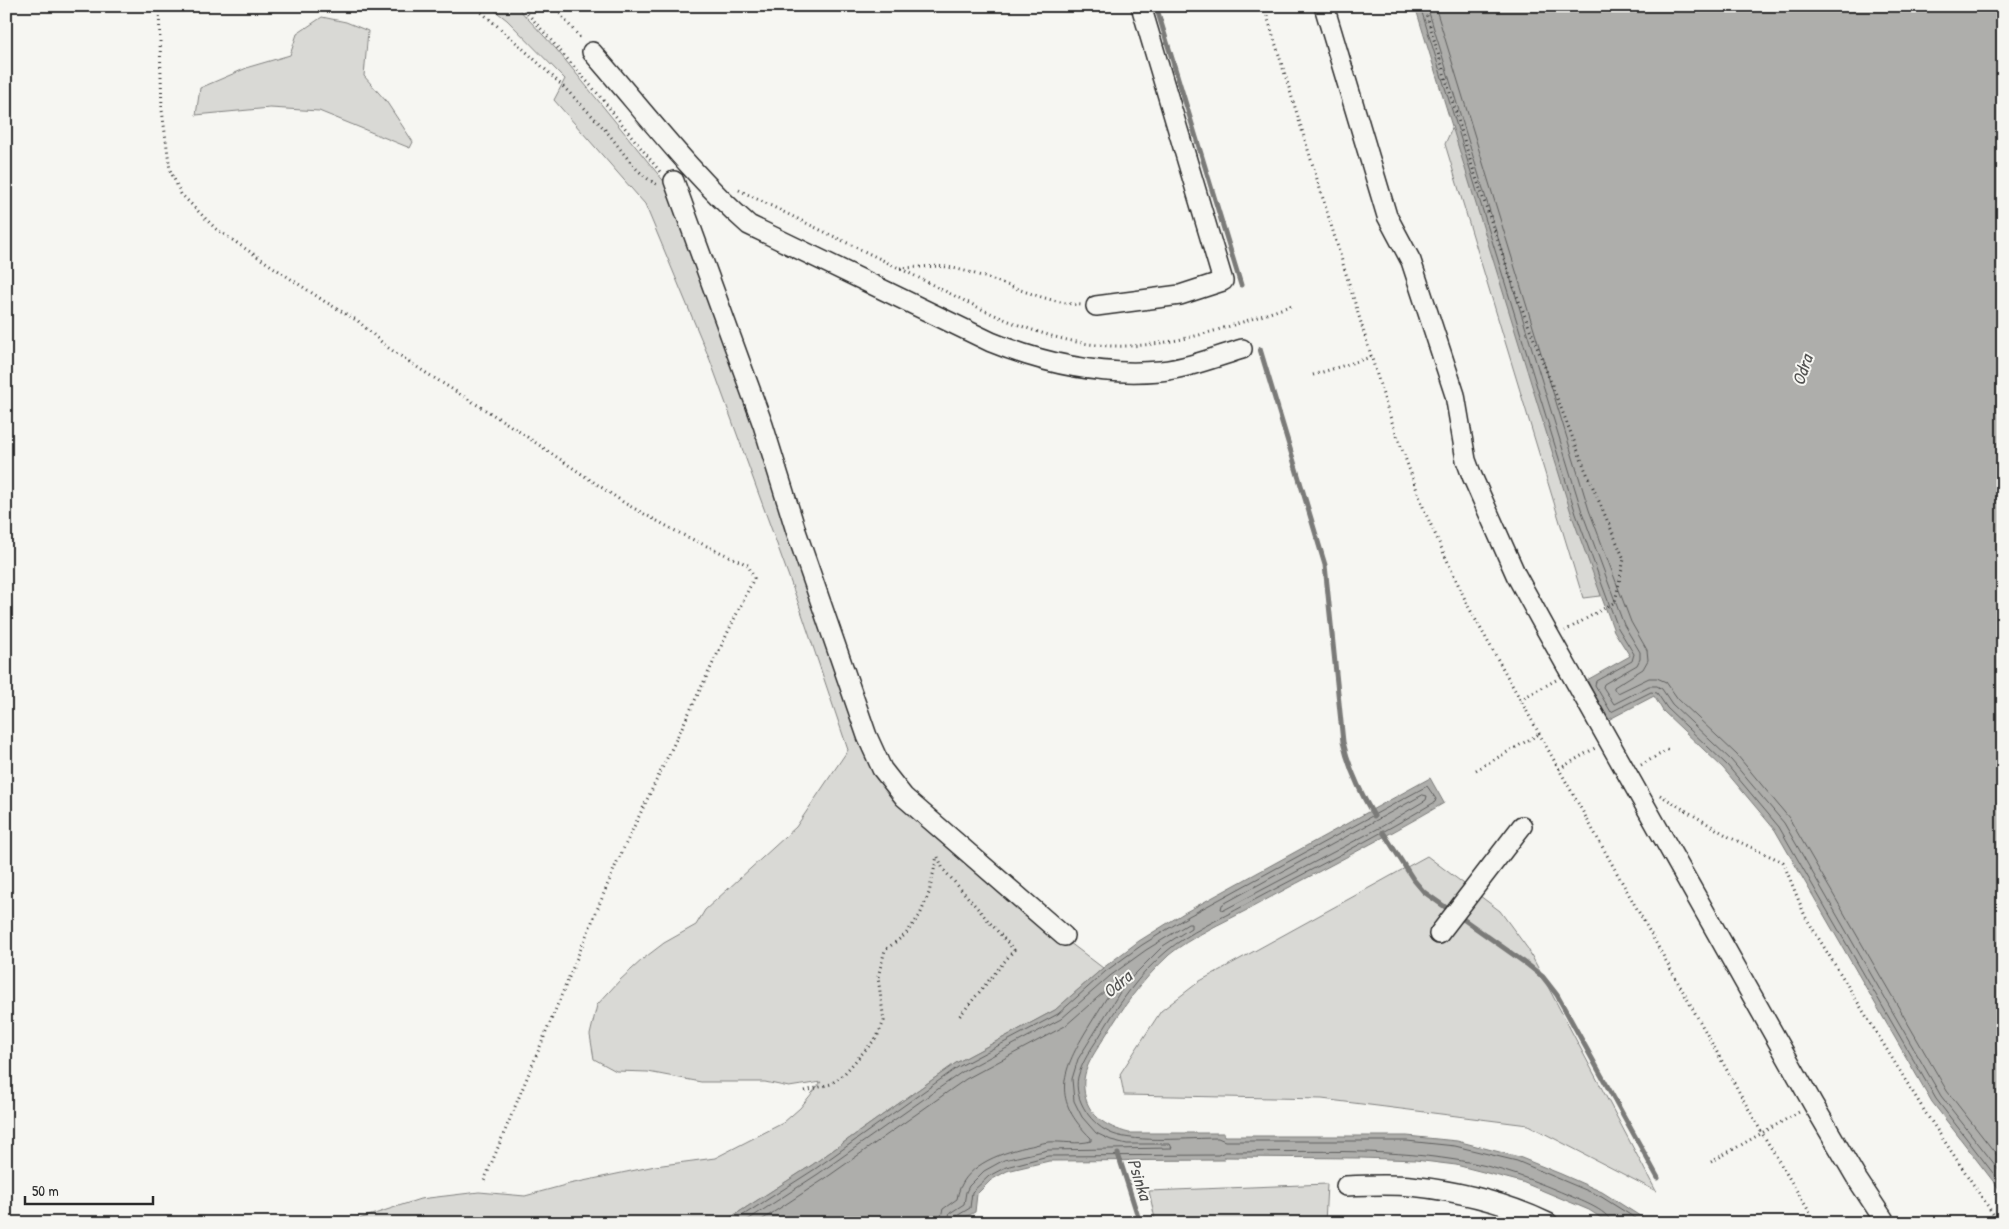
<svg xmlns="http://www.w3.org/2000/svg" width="2009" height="1229" font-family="'Patrick Hand',sans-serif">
  <rect width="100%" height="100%" fill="#f6f6f2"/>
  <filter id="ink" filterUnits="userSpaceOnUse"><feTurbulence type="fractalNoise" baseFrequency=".02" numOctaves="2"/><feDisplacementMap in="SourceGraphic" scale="10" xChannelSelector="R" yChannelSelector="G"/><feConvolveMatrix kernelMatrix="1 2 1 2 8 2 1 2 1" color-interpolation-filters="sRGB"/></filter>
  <g filter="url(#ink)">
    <g fill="#d9d9d5" stroke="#828280">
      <path d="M489,6H516L557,50L675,195L869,751L1032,914L1103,968L1055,1010L956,1063L812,1165L722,1223H347L420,1199L479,1192L525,1196L569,1184L655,1166L715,1158L783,1123L800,1108L821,1082L789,1087L765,1082H701L648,1072L616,1071L594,1059L590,1035L597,1005L620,980L643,959L664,943L696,925L705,910L796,827L848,750L798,602L710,360L645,204L554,100L565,79L507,20Z"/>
      <path d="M1507,6L1658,589L1583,598L1445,144Z"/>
      <path d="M322,17L346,22L368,31L364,76L386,101L413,142L410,148L319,111L270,108L196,115L200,88L249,67L290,55L297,34Z"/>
      <path d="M1427,856L1500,911L1528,949L1656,1191L1528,1125L1322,1099L1124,1095L1120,1074L1161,1011L1200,981Z"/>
      <path d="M1327,1184L1325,1223H1138L1155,1219L1149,1191Z"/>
    </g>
    <g fill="#aeaeab" stroke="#7a7a78">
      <path d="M1415,6H2003V1194L1932,1102L1775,830L1723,768L1663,711L1654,696L1608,720L1587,680L1630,656L1614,631L1572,516Z"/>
      <path d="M1430,778L1444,803C1379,841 1313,874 1247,910C1224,922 1189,938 1169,955C1142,980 1123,1007 1104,1038C1094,1054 1082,1069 1084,1089C1086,1115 1106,1127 1129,1133H1224V1136H1407L1457,1141L1519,1157L1561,1174L1602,1192L1651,1223H1609L1589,1210L1522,1182L1456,1165L1415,1160L1361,1158L1224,1157V1160L1049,1161L1007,1171L991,1180L977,1194L975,1212L954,1223H722L812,1165L956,1063L1055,1010L1103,968L1139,941L1184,913Z"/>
    </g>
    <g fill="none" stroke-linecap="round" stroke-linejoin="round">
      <g stroke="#5f5f5e" stroke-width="1">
        <path d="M1420,6L1576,514L1618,628L1634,654L1632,661L1596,681L1595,685L1611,712L1651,692L1657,693L1667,708L1727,765L1779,827L1936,1099L2003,1186"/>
        <path d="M1427,6L1582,512L1624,625L1640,652V659L1637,665L1604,684L1603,687L1614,704L1649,686H1657L1662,689L1672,704L1731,760L1784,823L1941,1096L2003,1175"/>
        <path d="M1435,6L1589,510L1631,622L1647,650L1648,660L1643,669L1614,687V690L1618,693L1649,678H1657L1666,682L1678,699L1737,755L1789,818L1947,1091L2003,1163"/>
        <path d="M1423,795L1427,796L1426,800L1381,827L1224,910L1221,909L1222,905Z"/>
        <path d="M731,1223L815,1169L958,1067L1058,1014L1106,971L1142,945L1187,917L1427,786L1436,799L1435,802C1373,839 1308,871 1245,905C1220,919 1188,933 1167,951C1138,975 1118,1005 1099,1037C1091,1049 1082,1062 1078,1077C1073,1100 1092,1126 1113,1134C1136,1143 1192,1138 1218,1138L1225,1141H1407L1455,1146L1517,1161L1600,1196L1643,1223"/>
        <path d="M743,1223L818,1174L962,1072L1061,1019L1110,976L1146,950L1188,924H1191V928L1163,946L1125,984L1078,1059L1072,1079L1074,1101L1082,1117L1096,1133L1111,1140L1127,1144H1170L1172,1148L1048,1150L1004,1160L984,1171L969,1186L966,1192L964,1204L950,1213L946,1223"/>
        <path d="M757,1223L823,1180L966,1079L1065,1026L1105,991H1108L1109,994C1101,1006 1094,1019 1086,1031C1061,1073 1052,1100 1091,1138V1141C1078,1145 1062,1141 1048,1142C1041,1143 1033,1146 1026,1147C998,1154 962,1166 957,1199L943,1209L939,1223"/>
        <path d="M953,1223L955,1217L970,1208L972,1192L989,1176L1006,1167L1048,1156L1218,1155L1225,1152C1301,1152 1380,1148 1456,1160C1498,1166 1536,1181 1575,1198C1584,1202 1610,1212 1611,1223"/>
      </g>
      <g stroke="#7a7a78" stroke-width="5">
        <path d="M1156,6L1241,285"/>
        <path d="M1260,349L1325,565L1343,742C1349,769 1360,792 1374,816"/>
        <path d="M1383,832L1413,879L1424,892L1448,909"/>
        <path d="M1463,919L1528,965L1543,977L1557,995L1658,1178"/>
        <path d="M1118,1154L1140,1223"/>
      </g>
      <defs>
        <g id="minor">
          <path d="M1324,6L1387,216L1411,261L1455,395L1466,460L1472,476L1516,575L1544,626L1813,1104L1857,1179L1886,1223"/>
          <path d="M592,52C643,110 691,174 749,225L991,342C1045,364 1102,376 1160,371C1188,368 1216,357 1242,349"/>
          <path d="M674,181L763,425L796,531L867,736L882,769L904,797L1064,936"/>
          <path d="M1096,306L1180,295L1223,281L1141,6"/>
          <path d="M1439,934L1522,826"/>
          <path d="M1346,1186C1367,1185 1389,1184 1411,1186C1457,1191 1507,1203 1548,1223"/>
        </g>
      </defs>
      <use href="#minor" stroke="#2b2b2b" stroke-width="22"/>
      <g stroke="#2b2b2b" stroke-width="3" stroke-dasharray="1 4" stroke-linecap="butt">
        <path d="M159,6L162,110L170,170L181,194L216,229L324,301L358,321L387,347L423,371L508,424L626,504L683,535L748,565L754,578L617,862L484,1181"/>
        <path d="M474,6C518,43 561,83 600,124C619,144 633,173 658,185"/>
        <path d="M521,6L598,94L661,173"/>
        <path d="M553,6L582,40"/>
        <path d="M1264,6L1388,411L1425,512L1468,606L1762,1133L1816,1223"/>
        <path d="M1424,6L1471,163L1517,296L1585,469L1624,559L1615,602L1565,631"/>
        <path d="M739,190C795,218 852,245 909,273C978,307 1049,349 1128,346C1186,344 1239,323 1293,305"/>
        <path d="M900,268C915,268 932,265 947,267C993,275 1034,301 1081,305"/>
        <path d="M1313,375L1371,357"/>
        <path d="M1520,700L1556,680"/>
        <path d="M1641,765L1671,748"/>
        <path d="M1559,769L1595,748"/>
        <path d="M1476,770L1539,734"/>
        <path d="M1660,795L1731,838L1783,862L1805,916L1925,1112L1999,1223"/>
        <path d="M938,857L943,869L1014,950L958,1018"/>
        <path d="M805,1091L831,1084L844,1074L877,1037L884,1021L878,977L885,950L905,935L920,915L929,893L937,856"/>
        <path d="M1711,1162L1799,1112"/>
      </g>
      <use href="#minor" stroke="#f6f6f2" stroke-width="19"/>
    </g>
  </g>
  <g text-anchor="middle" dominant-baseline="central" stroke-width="4" stroke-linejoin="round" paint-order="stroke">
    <g font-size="18" font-style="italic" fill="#525251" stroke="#f6f6f2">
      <text transform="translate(1802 370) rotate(-72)">Odra</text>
      <text transform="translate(1117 984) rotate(-41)">Odra</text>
      <text transform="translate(1140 1179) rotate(72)">Psinka</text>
    </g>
  </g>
  <rect width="2009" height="1229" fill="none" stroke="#f6f6f2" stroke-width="25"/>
  <rect x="12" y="12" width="1984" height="1204" fill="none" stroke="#2b2b2b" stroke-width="2" filter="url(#ink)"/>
  <path d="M25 1196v8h128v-8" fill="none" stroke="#2b2b2b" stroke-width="2.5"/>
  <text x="32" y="1196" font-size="15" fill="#2b2b2b" stroke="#f6f6f2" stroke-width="4" paint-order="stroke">50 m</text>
</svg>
